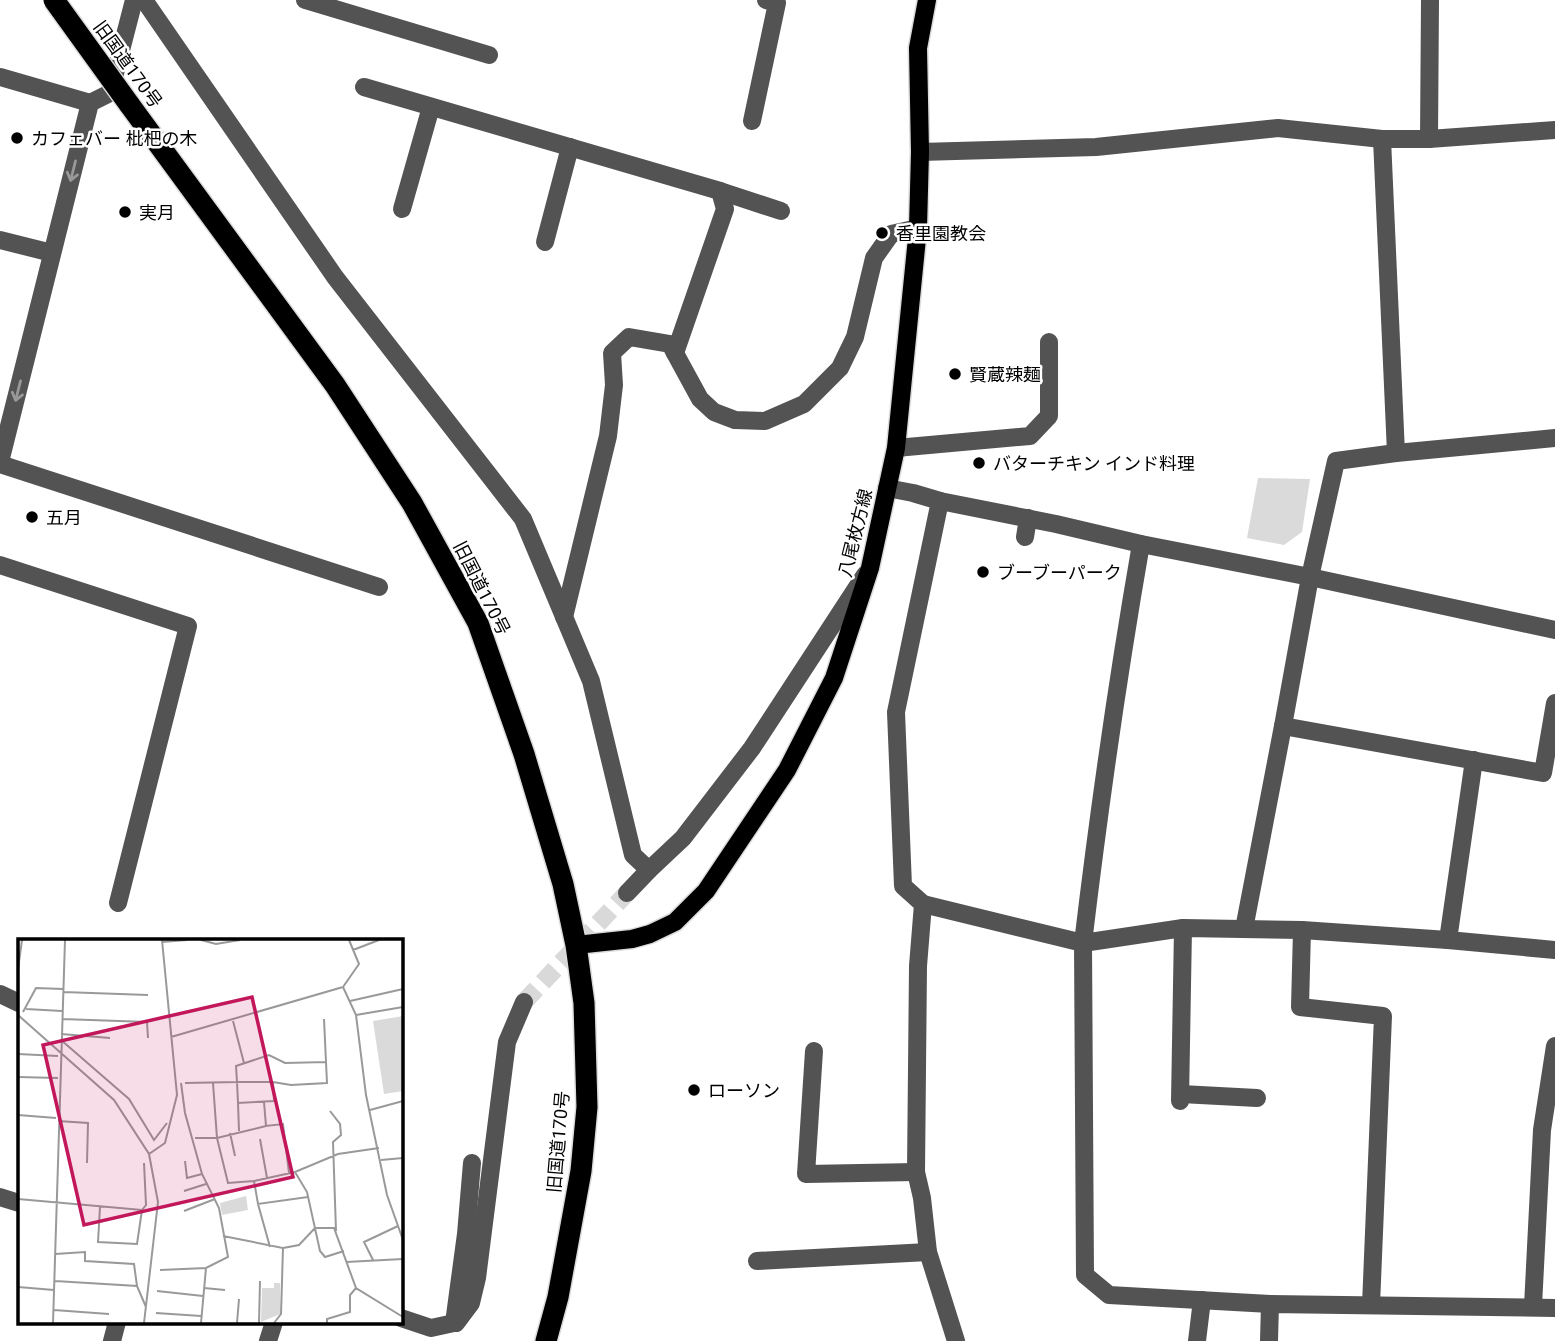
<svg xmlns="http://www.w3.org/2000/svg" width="1555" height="1341" font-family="Roboto,'Noto Sans JP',sans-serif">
  <rect width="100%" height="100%" fill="#fff"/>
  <path fill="#dadada" d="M1258,478L1310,479L1302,532L1284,545L1247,538Z"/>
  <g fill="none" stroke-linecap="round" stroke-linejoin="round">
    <path stroke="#d9d9d9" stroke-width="18" stroke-dasharray="18 9" stroke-linecap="butt" d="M524,1002L627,893"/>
    <defs>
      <path id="major" d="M576,945L632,939L650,934L675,922L706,891L787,770L834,678L870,568L896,448L918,228L920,152L918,48L927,0"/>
      <path id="highway" d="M129,104L335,385L412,503L478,623L524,754L563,884L576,945L584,1003L587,1107L581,1171L558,1297L546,1341"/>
    </defs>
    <use href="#major" stroke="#dbdbdb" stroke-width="21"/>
    <use href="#highway" stroke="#dbdbdb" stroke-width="24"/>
    <g stroke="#535353" stroke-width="18">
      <path d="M144,0L335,277L523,519L591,681L633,855L649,870L683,838L752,748L865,575"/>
      <path d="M305,0L489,55"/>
      <path d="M0,77L90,103"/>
      <path d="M364,87L720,191L725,209L675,353"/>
      <path d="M752,121L777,3L766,0"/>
      <path d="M1382,139L1396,453"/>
      <path d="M1429,139L1430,0"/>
      <path d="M920,152L1096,147L1278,128L1382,139H1429L1555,130"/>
      <path d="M720,191L781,211"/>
      <path d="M402,209L431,107"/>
      <path d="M0,240L52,253"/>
      <path d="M545,242L570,147"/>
      <path d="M1555,438L1396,453L1336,461L1310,577L1283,726L1543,773L1555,703"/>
      <path d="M896,448L1030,436L1049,416V342"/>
      <path d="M0,462L90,103L110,93L134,0"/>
      <path d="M0,464L379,587"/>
      <path d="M887,488L913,493L940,501L896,712L903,886L923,904L918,966L916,1172L922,1198L928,1252L956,1341"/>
      <path d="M940,501L1056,524L1141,544L1310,577L1555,630"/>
      <path d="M1025,537L1028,518"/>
      <path d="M1141,544C1118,676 1099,809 1083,943L1183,928L1302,930L1448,940"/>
      <path d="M0,565L188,626L118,903"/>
      <path d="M564,617L608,436L614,385L612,353L629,337L670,344L700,399L714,412L735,420L765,421L804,404L840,368L855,337L874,258L891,234L918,228"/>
      <path d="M1474,760L1448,940L1555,950"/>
      <path d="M627,893L649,870"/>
      <path d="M923,904L1083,943L1085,1275L1109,1295L1270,1304"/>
      <path d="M1244,929L1283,726"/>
      <path d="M1302,930L1300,1007L1383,1016L1371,1305"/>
      <path d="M0,994L19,1003"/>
      <path d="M814,1051L806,1174L916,1172"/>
      <path d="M1181,1094L1257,1098"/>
      <path d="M1180,1101L1183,928"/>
      <path d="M0,1197L19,1203"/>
      <path d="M757,1261L928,1252"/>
      <path d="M1533,1306L1542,1130L1555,1046"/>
      <path d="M401,1318L431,1328L454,1323H456L471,1303L477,1278L507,1042L524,1002"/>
      <path d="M454,1323L466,1234L472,1163"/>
      <path d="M112,1341L117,1322"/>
      <path d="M268,1341L274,1322"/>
      <path d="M1197,1341L1202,1300"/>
      <path d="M1269,1341L1270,1304L1555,1308"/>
    </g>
    <use href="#major" stroke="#000" stroke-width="18"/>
    <use href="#highway" stroke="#000" stroke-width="21"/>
    <defs>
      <path id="highway-bridge" d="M54,0L129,104"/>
    </defs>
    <use href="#highway-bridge" stroke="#dbdbdb" stroke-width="24" stroke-linecap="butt"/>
    <use href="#highway-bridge" stroke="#000" stroke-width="21"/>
  </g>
  <defs><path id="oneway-shaft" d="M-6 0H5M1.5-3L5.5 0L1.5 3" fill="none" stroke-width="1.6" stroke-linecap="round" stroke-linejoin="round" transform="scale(1.75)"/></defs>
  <g stroke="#989898">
    <use href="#oneway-shaft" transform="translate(73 171) rotate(104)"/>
    <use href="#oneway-shaft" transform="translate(18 391) rotate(104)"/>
  </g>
  <g fill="#000" stroke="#fff" stroke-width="2.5">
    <circle cx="17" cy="138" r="7"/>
    <circle cx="125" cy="212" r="7"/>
    <circle cx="882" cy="233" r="7"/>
    <circle cx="955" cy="374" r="7"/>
    <circle cx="979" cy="463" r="7"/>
    <circle cx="32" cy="517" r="7"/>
    <circle cx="983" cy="572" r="7"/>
    <circle cx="694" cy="1090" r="7"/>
  </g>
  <g text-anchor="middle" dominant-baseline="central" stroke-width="5" stroke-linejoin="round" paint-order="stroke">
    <g font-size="18" fill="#000" stroke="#fff">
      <text transform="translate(128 64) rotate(54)">旧国道170号</text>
      <text transform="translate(855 533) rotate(-76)">八尾枚方線</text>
      <text transform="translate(482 588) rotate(63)">旧国道170号</text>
      <text transform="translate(558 1142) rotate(-85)">旧国道170号</text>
    </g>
    <g font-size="18" fill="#000" stroke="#fff" text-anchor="start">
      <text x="31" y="138">カフェバー 枇杷の木</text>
      <text x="139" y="212">実月</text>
      <text x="896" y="233">香里園教会</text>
      <text x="969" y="374">賢蔵辣麺</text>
      <text x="993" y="463">バターチキン インド料理</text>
      <text x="46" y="517">五月</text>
      <text x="997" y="572">ブーブーパーク</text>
      <text x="708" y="1090">ローソン</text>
    </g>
  </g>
  <g transform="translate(18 939)">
    <rect width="385" height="385" fill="#fff"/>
    <path d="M385,77V152L366,155L355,82ZM228,257L230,271L204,276L202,264ZM256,344H262V375L243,383L244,349H256Z" fill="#dadada"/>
    <path fill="none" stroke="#999" stroke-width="2" d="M183,1L198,5L222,1M144,3L169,1M335,11L361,1M0,30L4,1M325,48L341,25L331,1M45,53L130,56M332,62L385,50M8,70L44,72M5,73L18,49L45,50M0,76L96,161L131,215L140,263L126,384M338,76L385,68M44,80L129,83L130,99M306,80L308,123M215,82L226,124M43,95L92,99M153,98L325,48L338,76L348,156L369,256L385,301M43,101L111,160L136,201L149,184M0,115L40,117M0,138L40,139M167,144L219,143L218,127L251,116L267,124L308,123L309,144L273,146L255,143H219L220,164L256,162L255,143M195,144L199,199L248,187M246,163L248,187L265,185L271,234M220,164L221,192M352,171L385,162M312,172L322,185L323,196L315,203L318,292M0,176L38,179M40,182L70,184L69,224M212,194L217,217M177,199H199L210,244L236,242M242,200L249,239M131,215L147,204L159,156L144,1M363,221L385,219M167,222L169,239L184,235M277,233L289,253L302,312L307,318L326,312M166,252L188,245M290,258L240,265L236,242L277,233L320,215L361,209M0,260L124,271L128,266L126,224M240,265L252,308M82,268L80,303L119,305L124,271M166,272L197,260M205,297L265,309L263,375L256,384M265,309L281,306L297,289H316L338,349L385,378M37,315L67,313V322L116,325L119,347M355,321L346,303L380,287M328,323L385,320M142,331L188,329L210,318L201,269L184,235L167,174L163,144M37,342L119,347L128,368M0,348L36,351M186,349L207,351M139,352L185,357M36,371L91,375M138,374L183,377M35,384L47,1M183,384L188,329M219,384L221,360M241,384L242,342M309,384V380L332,373V356L338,349"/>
    <path fill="#c2185b" fill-opacity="0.15" stroke="#c2185b" stroke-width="3.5" d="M234,58L275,238L66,286L25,106Z"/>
    <rect width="385" height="385" fill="none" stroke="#000" stroke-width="3.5"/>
  </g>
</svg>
